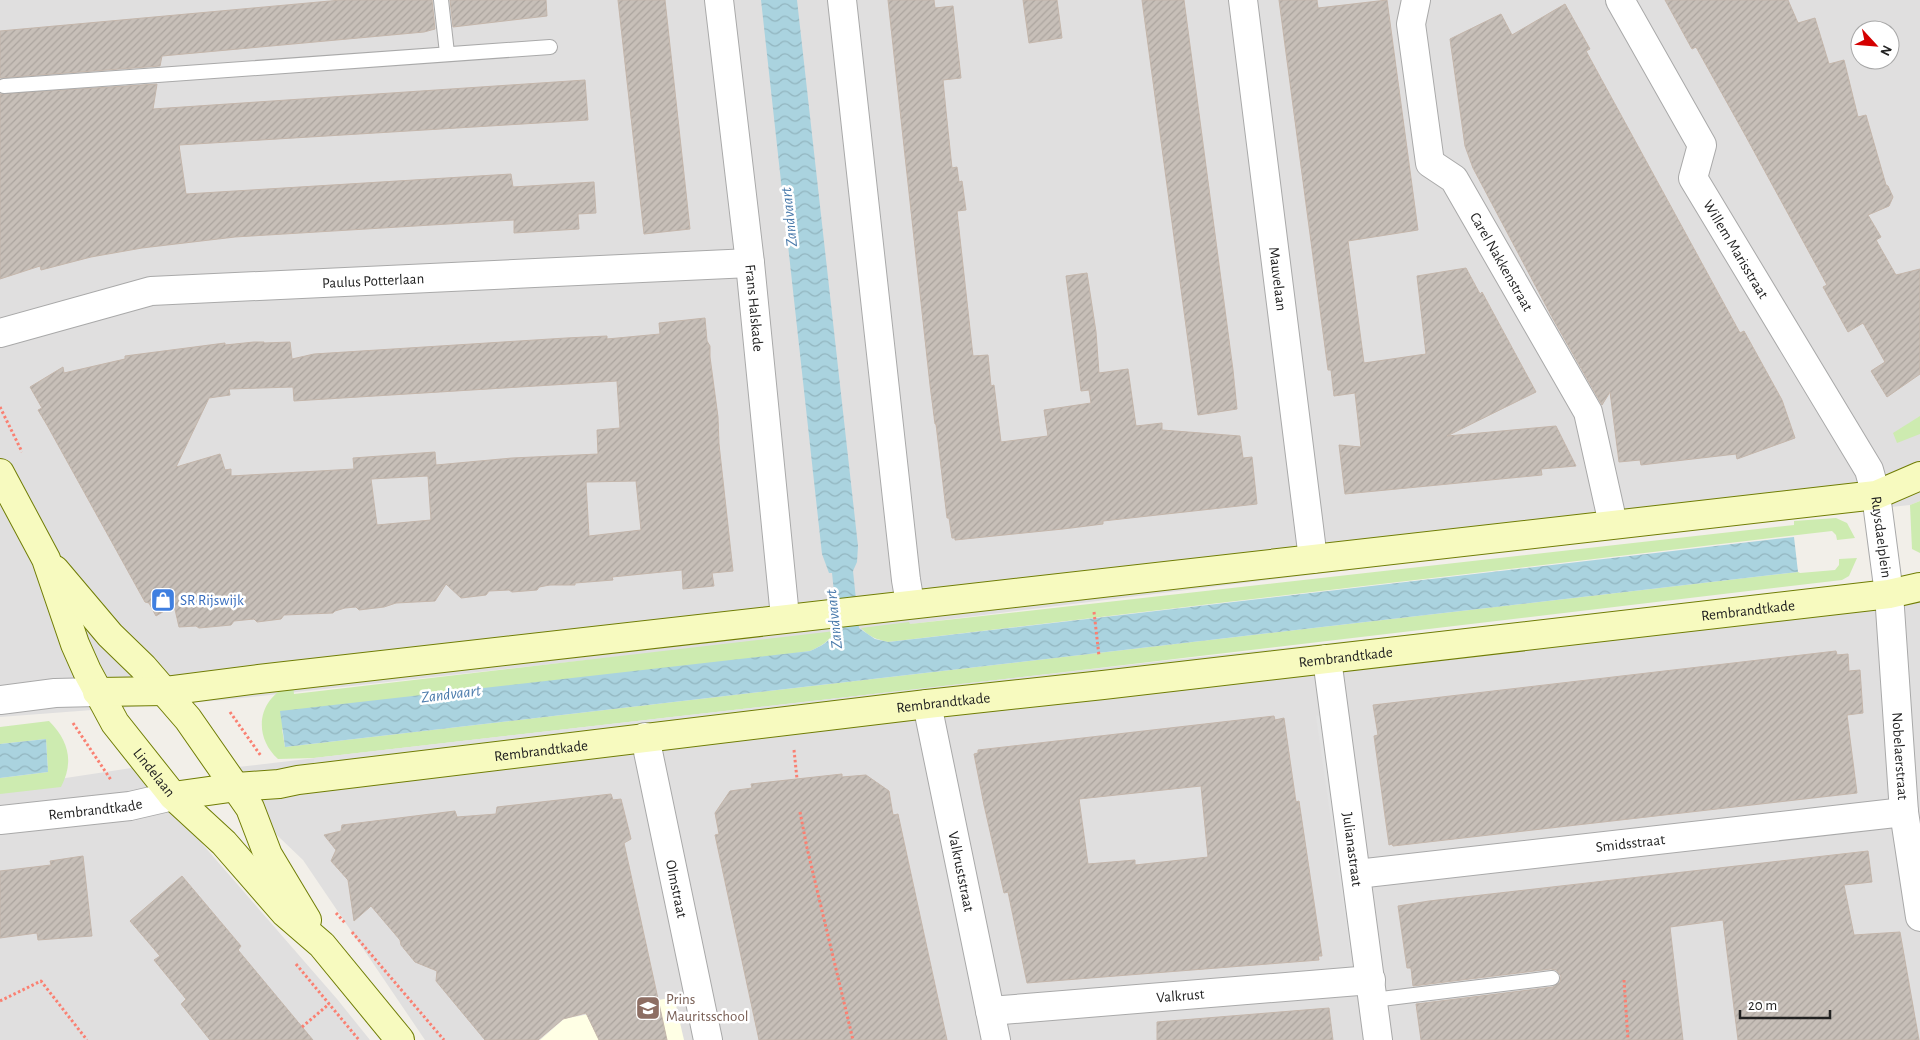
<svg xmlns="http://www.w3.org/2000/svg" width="1920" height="1040" font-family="'Alegreya Sans',sans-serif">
  <defs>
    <pattern id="water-waves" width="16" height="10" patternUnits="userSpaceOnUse" patternTransform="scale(1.25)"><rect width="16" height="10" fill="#aad3df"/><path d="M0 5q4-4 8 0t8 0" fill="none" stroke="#92b5bf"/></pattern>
    <pattern id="building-hatch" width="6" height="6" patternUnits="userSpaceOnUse" patternTransform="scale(1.25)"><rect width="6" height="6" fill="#c7bfb8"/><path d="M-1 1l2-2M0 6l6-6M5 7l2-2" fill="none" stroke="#aba49e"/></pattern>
  </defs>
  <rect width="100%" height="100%" fill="#f2efe9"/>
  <g fill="#e0dfdf" fill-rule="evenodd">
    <path d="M0,0H1920V501L1910,505L1690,528L871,629L224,700L0,717ZM1860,30H1890V60H1860Z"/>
    <path d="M1920,580V1040H425L303,860L259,818L229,768L1153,662Z"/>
    <path d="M138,767L151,785L337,999L370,1040H0V788Z"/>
  </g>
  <path fill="#ffffe5" d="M674,997L684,1040H540L564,1019Z"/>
  <g fill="#cdebb0">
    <path d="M1920,416V434L1897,443L1893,433Z"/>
    <path d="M1920,501V553L1912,549L1910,505Z"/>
    <path d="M1836,518L1847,523L1855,538L1837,540L1836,535L1832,531L888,642C876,639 869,637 861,628L909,622L910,624L1794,525V521Z"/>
    <path d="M1857,558L1849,576L1842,580L1048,674L314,758L278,759C251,734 259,696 293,684L294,694L835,631C829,642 821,646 810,651L282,729L285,747L1798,572L1800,573L1835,570L1839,565V559Z"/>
    <path d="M49,721C69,741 74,762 61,787L0,794V778L48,772L46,739L0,744V727Z"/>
  </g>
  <g fill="#e2e2e2">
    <path d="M1048,674L1049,682L314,766V758Z"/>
    <path d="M1324,715L1357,950L1350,951L1316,716Z"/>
  </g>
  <g fill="url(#water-waves)">
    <path d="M761,0H797L858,546L857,562L853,571L859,628L875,639L888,642L1794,537L1798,572L285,747L280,711L810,651C821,646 830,642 835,631L838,630L832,573H829L822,554Z"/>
    <path d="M46,739L48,772L0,778V744Z"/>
  </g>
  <g fill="url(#building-hatch)" stroke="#c4b6ab" fill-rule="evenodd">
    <path d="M341,0H432L435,29L424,32L162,56L160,66L0,78V31Z"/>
    <path d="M450,0H546L547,16L453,27Z"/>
    <path d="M618,0H665L690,229L644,234Z"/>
    <path d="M888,0H934L935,8L953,6L961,78L943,80L946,111L952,168L957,167L959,182L962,181L966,210L957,211L973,356L988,355L991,386L994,385L1001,442L1048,436L1044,410L1091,403L1089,390L1081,391L1066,276L1087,273L1096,332L1099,373L1128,369L1136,426L1162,423V430L1240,436L1243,458L1252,457L1257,504L1103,521V524L1063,529L955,540V538H952L949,518H947L936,424H935L930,385Z"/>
    <path d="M1023,0H1057L1062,38L1029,43Z"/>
    <path d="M1142,0H1184L1233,370L1237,409L1198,415Z"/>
    <path d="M1279,0H1317L1318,8L1387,0L1418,230L1348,241L1364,363L1426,354L1417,276L1466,268L1480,294L1482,292L1536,392L1447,436L1556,426L1576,466L1541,469L1542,475L1345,494L1339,445L1361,447L1355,393L1334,396L1331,370H1328Z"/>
    <path d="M1665,0H1788L1798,23L1815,18L1829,64L1844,60L1858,117L1866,115L1886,185L1888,186L1893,197L1889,206L1868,215L1881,237L1876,240L1896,275L1920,269V374L1887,397L1871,371L1885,362L1863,323L1848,332L1823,287L1827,285L1744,133L1696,47L1692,49Z"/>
    <path d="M1565,4L1590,49L1586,51L1657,181L1740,333L1744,331L1782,400L1795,438L1737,459L1736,454L1641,465L1640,460L1619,462L1610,392L1602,405L1552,317L1473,168L1465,146L1450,39L1501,14L1512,35Z"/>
    <path d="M585,80L588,120L179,145L186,194L511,174L513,187L594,182L596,213L578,214L579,229L514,233V220L235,237L142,248L91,257L41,270L40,266L0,279V94L157,84L153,109Z"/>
    <path d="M705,318L707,341L710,346V357L718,417L719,444L733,571L712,573L714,586L683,589L682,570L612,577L613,580L575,583V585H550L539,587L537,590L512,592L509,590L489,591L486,595L461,598L446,584L435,601L396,603L384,607L359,610L356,607L345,608L335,611L333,613L284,615L281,619L257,622L254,619L234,621L231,625L199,628L196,626L179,627L174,605L156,616L149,603L145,602L47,425L38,410L42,408L30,387L63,367L64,373L125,359V356L225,343V345L254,342H264V343L290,342L292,359L314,354L566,338L607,336V339L660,334L659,323ZM617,381L620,428L597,430L598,454L512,458L436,465L435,452L353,458L354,469L231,476V469L225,470L220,454L176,467L209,398L230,395L229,389L293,387L294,401ZM428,476L431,520L377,525L371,479ZM636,481L641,530L589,536L586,482Z"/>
    <path d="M1836,651L1837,655L1848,654L1849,671L1860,670L1863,713L1847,715L1857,793L1393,846L1392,844L1389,845L1374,736L1378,735L1373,705Z"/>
    <path d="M1274,716L1275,720L1284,718L1296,802L1299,801L1322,956H1318L1319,960L1027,983L1008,892L1004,893L984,805L974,754L978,753V750ZM1201,786L1208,857L1135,865V860L1088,864L1079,799Z"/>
    <path d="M842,774V777L866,775L889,791L893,815L898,814L947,1040H759L715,835L719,834L715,813L730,791L752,788L751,784Z"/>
    <path d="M611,794L613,800L621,799L631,839L624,843L667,1040H599L586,1013L563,1019L538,1040H485L436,981L437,971L415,962L401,945L400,940L371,906L354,921L348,880L331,861L336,850L324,835L341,831L342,825L455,811L457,817L496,814L497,807Z"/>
    <path d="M1868,851L1872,882L1844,885L1854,935L1900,932L1919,1040H1738L1723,920L1670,927L1683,1040H1421L1416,1004L1553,987L1560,982L1561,976L1556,970L1551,969L1413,986L1411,968H1407L1398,906L1429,901Z"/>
    <path d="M83,856L92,936L38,940L37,933L0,938V871L51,865L50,861Z"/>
    <path d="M182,876L241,946L238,950L313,1040H210L181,1004L186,999L154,960L160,956L130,921Z"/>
    <path d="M1329,1008L1333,1040H1157V1022Z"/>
  </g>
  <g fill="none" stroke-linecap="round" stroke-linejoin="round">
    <defs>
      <g id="lane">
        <path d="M441,0L447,53"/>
        <path d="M4,86L550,47"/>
        <path d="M1373,1000L1552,978"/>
      </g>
      <g id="street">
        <path id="s1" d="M719,0L750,263L785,617"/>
        <path d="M842,0L906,580L910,603"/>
        <path id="s2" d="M1243,0L1313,559"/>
        <path id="s3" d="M1416,0L1411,24L1430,163L1454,179L1588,412L1613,524"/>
        <path id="s4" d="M1620,0L1702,145L1693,178L1869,470L1876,495L1889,594L1904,812L1920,917"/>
        <path id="s5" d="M0,333L151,291L750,263"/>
        <path id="s6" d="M1327,659L1378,1040"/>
        <path d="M0,700L55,693L97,692"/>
        <path id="s7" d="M927,704L996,1040"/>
        <path id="s8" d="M645,737L708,1040"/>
        <path id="s9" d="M0,820L130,806L173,796"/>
        <path id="s10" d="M1357,874L1904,812"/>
        <path id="s11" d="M990,1011L1371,980"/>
      </g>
      <g id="secondary">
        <path id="s12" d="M0,473L46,559L75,644L87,671L115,723L173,796L224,843L285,913L322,945L400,1040"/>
        <path d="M55,570L110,635L143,667L188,719L250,808L268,855L307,920"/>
        <path d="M97,692L166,691L259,679L1876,495L1920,476"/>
        <path id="s13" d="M173,796L237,787L279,784L298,780L927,704L1103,685L1889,594L1920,587"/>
      </g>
    </defs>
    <use href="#lane" stroke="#a9a9a9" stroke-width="16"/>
    <use href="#street" stroke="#a9a9a9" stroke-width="30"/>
    <use href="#secondary" stroke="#707d05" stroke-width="30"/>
    <g stroke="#fa8072" stroke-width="3" stroke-dasharray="2.5 2.5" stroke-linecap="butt">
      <path d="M0,407L22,452"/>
      <path d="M1094,612L1099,656"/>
      <path d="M230,712L261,756"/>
      <path d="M73,723L111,780"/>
      <path d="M794,750L797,779"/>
      <path d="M800,812L807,848L853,1040"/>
      <path d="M336,913L345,923"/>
      <path d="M352,932L444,1040"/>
      <path d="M296,964L359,1040"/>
      <path d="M1624,980L1628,1040"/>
      <path d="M0,1001L41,981L87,1040"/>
      <path d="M302,1027L329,1004"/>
    </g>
    <use href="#lane" stroke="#fff" stroke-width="14"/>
    <use href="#street" stroke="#fff" stroke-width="28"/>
    <use href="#secondary" stroke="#f7fabf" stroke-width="28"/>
  </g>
  <defs>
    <symbol id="shop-square" viewBox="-11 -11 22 22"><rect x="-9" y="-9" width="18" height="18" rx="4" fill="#3f7fe0" stroke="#fff"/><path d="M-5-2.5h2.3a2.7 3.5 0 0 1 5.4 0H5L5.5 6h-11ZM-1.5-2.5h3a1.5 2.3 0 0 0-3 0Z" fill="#fff"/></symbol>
    <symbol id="school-square" viewBox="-11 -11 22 22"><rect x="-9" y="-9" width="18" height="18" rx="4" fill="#8d6e63" stroke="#fff"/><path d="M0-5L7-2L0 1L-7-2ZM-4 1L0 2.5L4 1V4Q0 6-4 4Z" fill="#fff"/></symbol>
  </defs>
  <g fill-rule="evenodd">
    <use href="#shop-square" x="149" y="586" width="28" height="28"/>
    <use href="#school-square" x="634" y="994" width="28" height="28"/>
  </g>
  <g text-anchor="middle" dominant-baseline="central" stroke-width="5" stroke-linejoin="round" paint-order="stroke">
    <g font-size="15" fill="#222" stroke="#fff">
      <text stroke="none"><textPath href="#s4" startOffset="284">Willem Marisstraat</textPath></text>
      <text stroke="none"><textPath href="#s3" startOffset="289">Carel Nakkenstraat</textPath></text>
      <text stroke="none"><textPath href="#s2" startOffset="281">Mauvelaan</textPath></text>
      <text stroke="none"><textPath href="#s5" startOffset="379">Paulus Potterlaan</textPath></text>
      <text stroke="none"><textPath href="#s1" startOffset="310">Frans Halskade</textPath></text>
      <text stroke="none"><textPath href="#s4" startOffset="610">Ruysdaelplein</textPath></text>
      <text stroke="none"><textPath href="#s13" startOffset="1586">Rembrandtkade</textPath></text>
      <text stroke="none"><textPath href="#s13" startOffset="1181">Rembrandtkade</textPath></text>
      <text stroke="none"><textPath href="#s13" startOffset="776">Rembrandtkade</textPath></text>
      <text stroke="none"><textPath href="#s13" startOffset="371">Rembrandtkade</textPath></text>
      <text stroke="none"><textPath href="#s4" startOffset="830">Nobelaerstraat</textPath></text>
      <text stroke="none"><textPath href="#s12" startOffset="339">Lindelaan</textPath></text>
      <text stroke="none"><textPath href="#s9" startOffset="96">Rembrandtkade</textPath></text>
      <text stroke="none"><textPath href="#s10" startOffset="275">Smidsstraat</textPath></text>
      <text stroke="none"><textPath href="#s6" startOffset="192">Julianastraat</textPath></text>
      <text stroke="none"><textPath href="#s7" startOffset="171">Valkruststraat</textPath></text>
      <text stroke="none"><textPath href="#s8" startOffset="155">Olmstraat</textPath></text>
      <text stroke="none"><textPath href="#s11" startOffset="191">Valkrust</textPath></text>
    </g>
    <g font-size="15" fill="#366cbe" stroke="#fff" text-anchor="start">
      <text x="180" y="600">SR Rijswijk</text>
    </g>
    <g font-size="15" fill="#785e54" stroke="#fff" text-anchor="start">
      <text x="666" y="999">Prins<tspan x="666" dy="17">Mauritsschool</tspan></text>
    </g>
    <g font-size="16" font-style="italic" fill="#4a7aab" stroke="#fff">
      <text transform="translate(789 217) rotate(-96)">Zandvaart</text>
      <text transform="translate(834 619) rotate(-96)">Zandvaart</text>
      <text transform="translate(451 694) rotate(-7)">Zandvaart</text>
    </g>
  </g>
  <g transform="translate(1875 45) rotate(116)"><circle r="24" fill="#ffffff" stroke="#a7a7a7"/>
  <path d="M0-4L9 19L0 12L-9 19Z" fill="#d40000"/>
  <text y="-8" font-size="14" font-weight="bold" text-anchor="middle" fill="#222222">N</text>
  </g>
  <path d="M1740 1010v8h90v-8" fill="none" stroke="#222222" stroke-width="2.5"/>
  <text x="1748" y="1010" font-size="15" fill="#222222" stroke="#ffffff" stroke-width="4" paint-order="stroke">20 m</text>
</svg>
